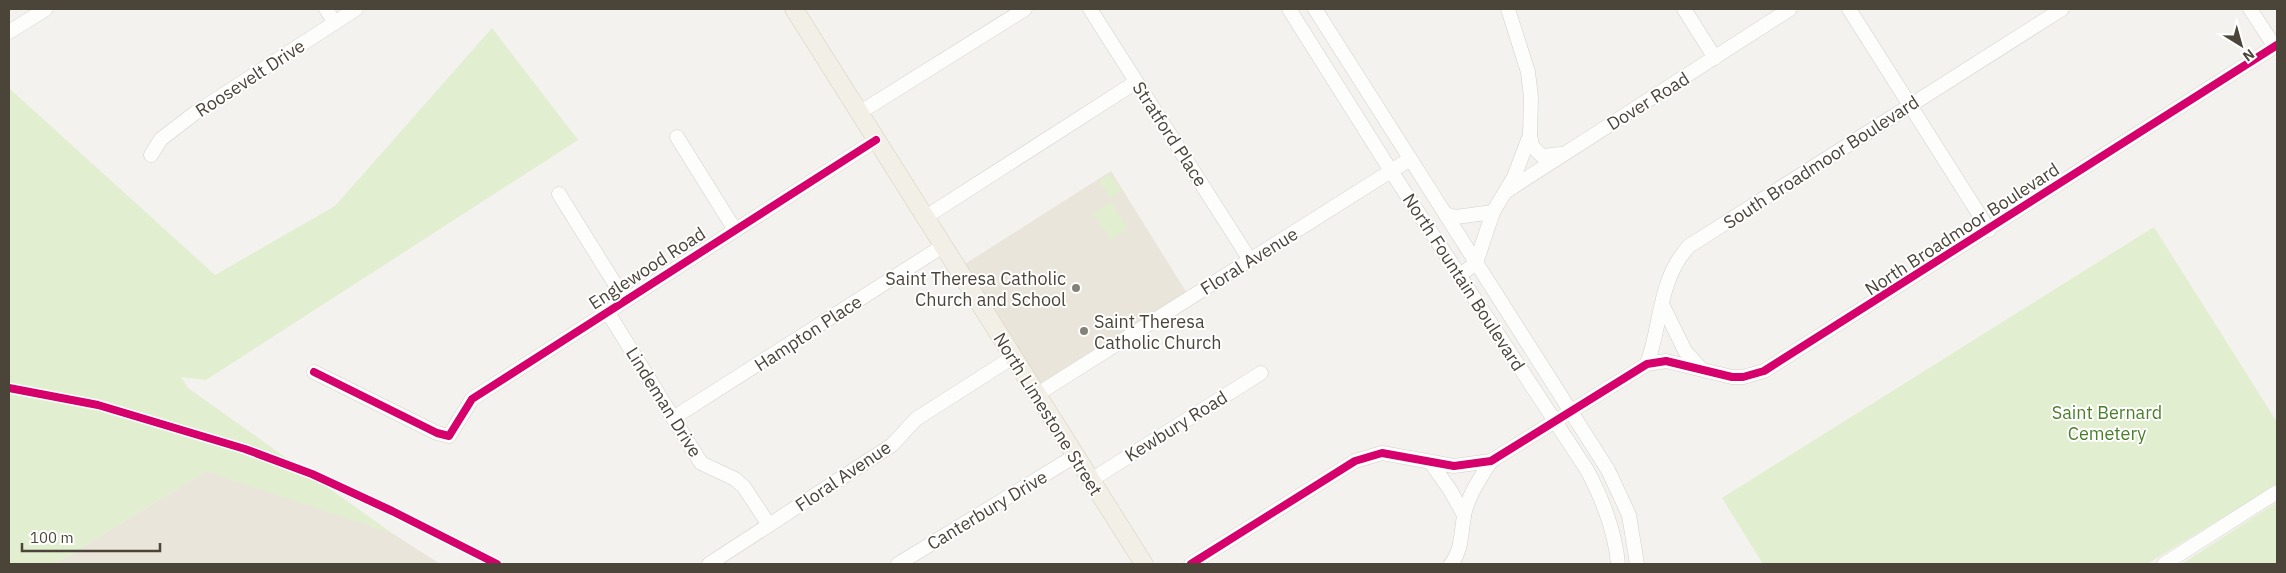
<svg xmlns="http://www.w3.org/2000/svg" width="2286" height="573" font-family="'IBM Plex Sans',sans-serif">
  <rect width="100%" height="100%" fill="#f4f2ee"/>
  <g fill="#eae5da">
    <path d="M1111,171L1190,298L1036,395L957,269Z"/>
    <path d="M206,471L392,533L440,564H55Z"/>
  </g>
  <g fill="#e1eecf">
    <path d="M492,28L578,140L206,380L181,377L188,388L392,533L206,471L55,564H9V88L215,275L335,206Z"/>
    <path d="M1110,174L1122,191L1110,198L1099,181Z"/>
    <path d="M1111,202L1128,228L1111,240L1093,213Z"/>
    <path d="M2154,227L2277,422V484L2147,564H1763L1722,498Z"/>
    <path d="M2277,502V564H2182Z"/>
  </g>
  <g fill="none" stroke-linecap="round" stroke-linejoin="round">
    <defs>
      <g id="minor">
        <path d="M326,9L335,23"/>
        <path d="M1090,9L1250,260"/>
        <path d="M1289,9L1391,171L1587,470C1603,500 1615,530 1618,564"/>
        <path d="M1315,9L1608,470L1629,515L1637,564"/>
        <path d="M1684,9L1715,58"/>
        <path d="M1849,9L1989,230"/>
        <path d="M2250,9L2275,47"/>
        <path d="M9,32L46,9"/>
        <path d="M859,113L1025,9"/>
        <path d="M1530,135L1532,146L1542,156L1561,154"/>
        <path d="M677,137L735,230"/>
        <path d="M151,155L161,139L195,113L356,9"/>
        <path d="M1505,192L1790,9"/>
        <path d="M559,194L625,300"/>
        <path d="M1445,214L1456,217L1493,212"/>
        <path d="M924,218L1136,82"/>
        <path d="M1460,275L1476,263L1493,212L1514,177L1530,135L1531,97L1528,72L1508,9"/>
        <path d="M1663,306L1685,351L1701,369"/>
        <path d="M607,311L701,463L735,479L744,487L769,525"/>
        <path d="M1647,364C1662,323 1658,280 1689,246L2062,9"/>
        <path d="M314,372L437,433L449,436L472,399L876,140"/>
        <path d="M1036,395L1410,159"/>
        <path d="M673,418L943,246"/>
        <path d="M1431,463L1450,490L1464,515"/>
        <path d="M1091,480L1261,373"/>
        <path d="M709,564L892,445L916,419L1013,357"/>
        <path d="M898,564L1075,456"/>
        <path d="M1191,564L1355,461L1382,453L1454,466L1491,461L1647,364L1666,361L1732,377H1743L1764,371L2277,45"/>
        <path d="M1451,564C1462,550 1461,533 1464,516C1467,497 1481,477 1491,461"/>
        <path d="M2164,564L2277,492"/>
      </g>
      <path id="major" d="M794,9L1144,564"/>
    </defs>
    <use href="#minor" stroke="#d2d0cb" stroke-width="15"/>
    <use href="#major" stroke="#d6cebb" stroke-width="19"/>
    <use href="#minor" stroke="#fdfdfc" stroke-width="14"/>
    <use href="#major" stroke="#f2efe6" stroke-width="18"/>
    <defs>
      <g id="cycleway">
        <path d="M314,372L437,433L449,436L472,399L876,140"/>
        <path d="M9,388L98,405L245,449L312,474L392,511L497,564"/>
        <path d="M1191,564L1355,461L1382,453L1454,466L1491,461L1647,364L1666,361L1732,377H1743L1764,371L2277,45"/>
      </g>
    </defs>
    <use href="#cycleway" stroke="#fff" stroke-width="11"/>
    <use href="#cycleway" stroke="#d6006c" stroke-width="8"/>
  </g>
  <g fill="#868178" stroke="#fff" stroke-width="2">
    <circle cx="1076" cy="288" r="5"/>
    <circle cx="1084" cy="331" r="5"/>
  </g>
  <g text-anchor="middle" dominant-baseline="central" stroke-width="4" stroke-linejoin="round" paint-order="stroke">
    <g font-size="18" fill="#4b4439" stroke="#fff">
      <text transform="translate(250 78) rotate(-33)">Roosevelt Drive</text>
      <text transform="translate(1648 101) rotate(-32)">Dover Road</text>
      <text transform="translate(1170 134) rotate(57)">Stratford Place</text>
      <text transform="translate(1821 162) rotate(-33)">South Broadmoor Boulevard</text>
      <text transform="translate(1962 229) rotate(-33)">North Broadmoor Boulevard</text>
      <text transform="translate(1249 261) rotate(-32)">Floral Avenue</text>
      <text transform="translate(647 268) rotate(-33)">Englewood Road</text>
      <text transform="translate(1464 282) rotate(57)">North Fountain Boulevard</text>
      <text transform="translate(808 333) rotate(-33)">Hampton Place</text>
      <text transform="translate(664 402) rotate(58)">Lindeman Drive</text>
      <text transform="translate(1048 414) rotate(58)">North Limestone Street</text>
      <text transform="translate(1176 426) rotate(-32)">Kewbury Road</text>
      <text transform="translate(843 476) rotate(-34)">Floral Avenue</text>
      <text transform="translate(987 510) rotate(-31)">Canterbury Drive</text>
    </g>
    <g font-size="18" fill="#4b4439" stroke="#fff" text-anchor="end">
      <text x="1066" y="278">Saint Theresa Catholic<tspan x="1066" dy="21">Church and School</tspan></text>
      <text x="1094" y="321" text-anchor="start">Saint Theresa<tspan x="1094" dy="21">Catholic Church</tspan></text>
    </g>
    <g font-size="18" fill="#4a7f2a" stroke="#fff">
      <text x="2107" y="412">Saint Bernard<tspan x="2107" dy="21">Cemetery</tspan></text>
    </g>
  </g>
  <rect width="2286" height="573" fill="none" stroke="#4b4439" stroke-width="20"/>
  <g transform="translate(2241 45) rotate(143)" stroke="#ffffff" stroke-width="4" paint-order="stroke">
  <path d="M0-4L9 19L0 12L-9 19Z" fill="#4b4439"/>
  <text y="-8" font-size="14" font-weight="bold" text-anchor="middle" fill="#4b4439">N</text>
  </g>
  <path d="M22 543v8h138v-8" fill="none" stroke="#4b4439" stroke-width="2.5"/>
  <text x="30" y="543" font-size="15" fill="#4b4439" stroke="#ffffff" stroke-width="4" paint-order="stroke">100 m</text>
</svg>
